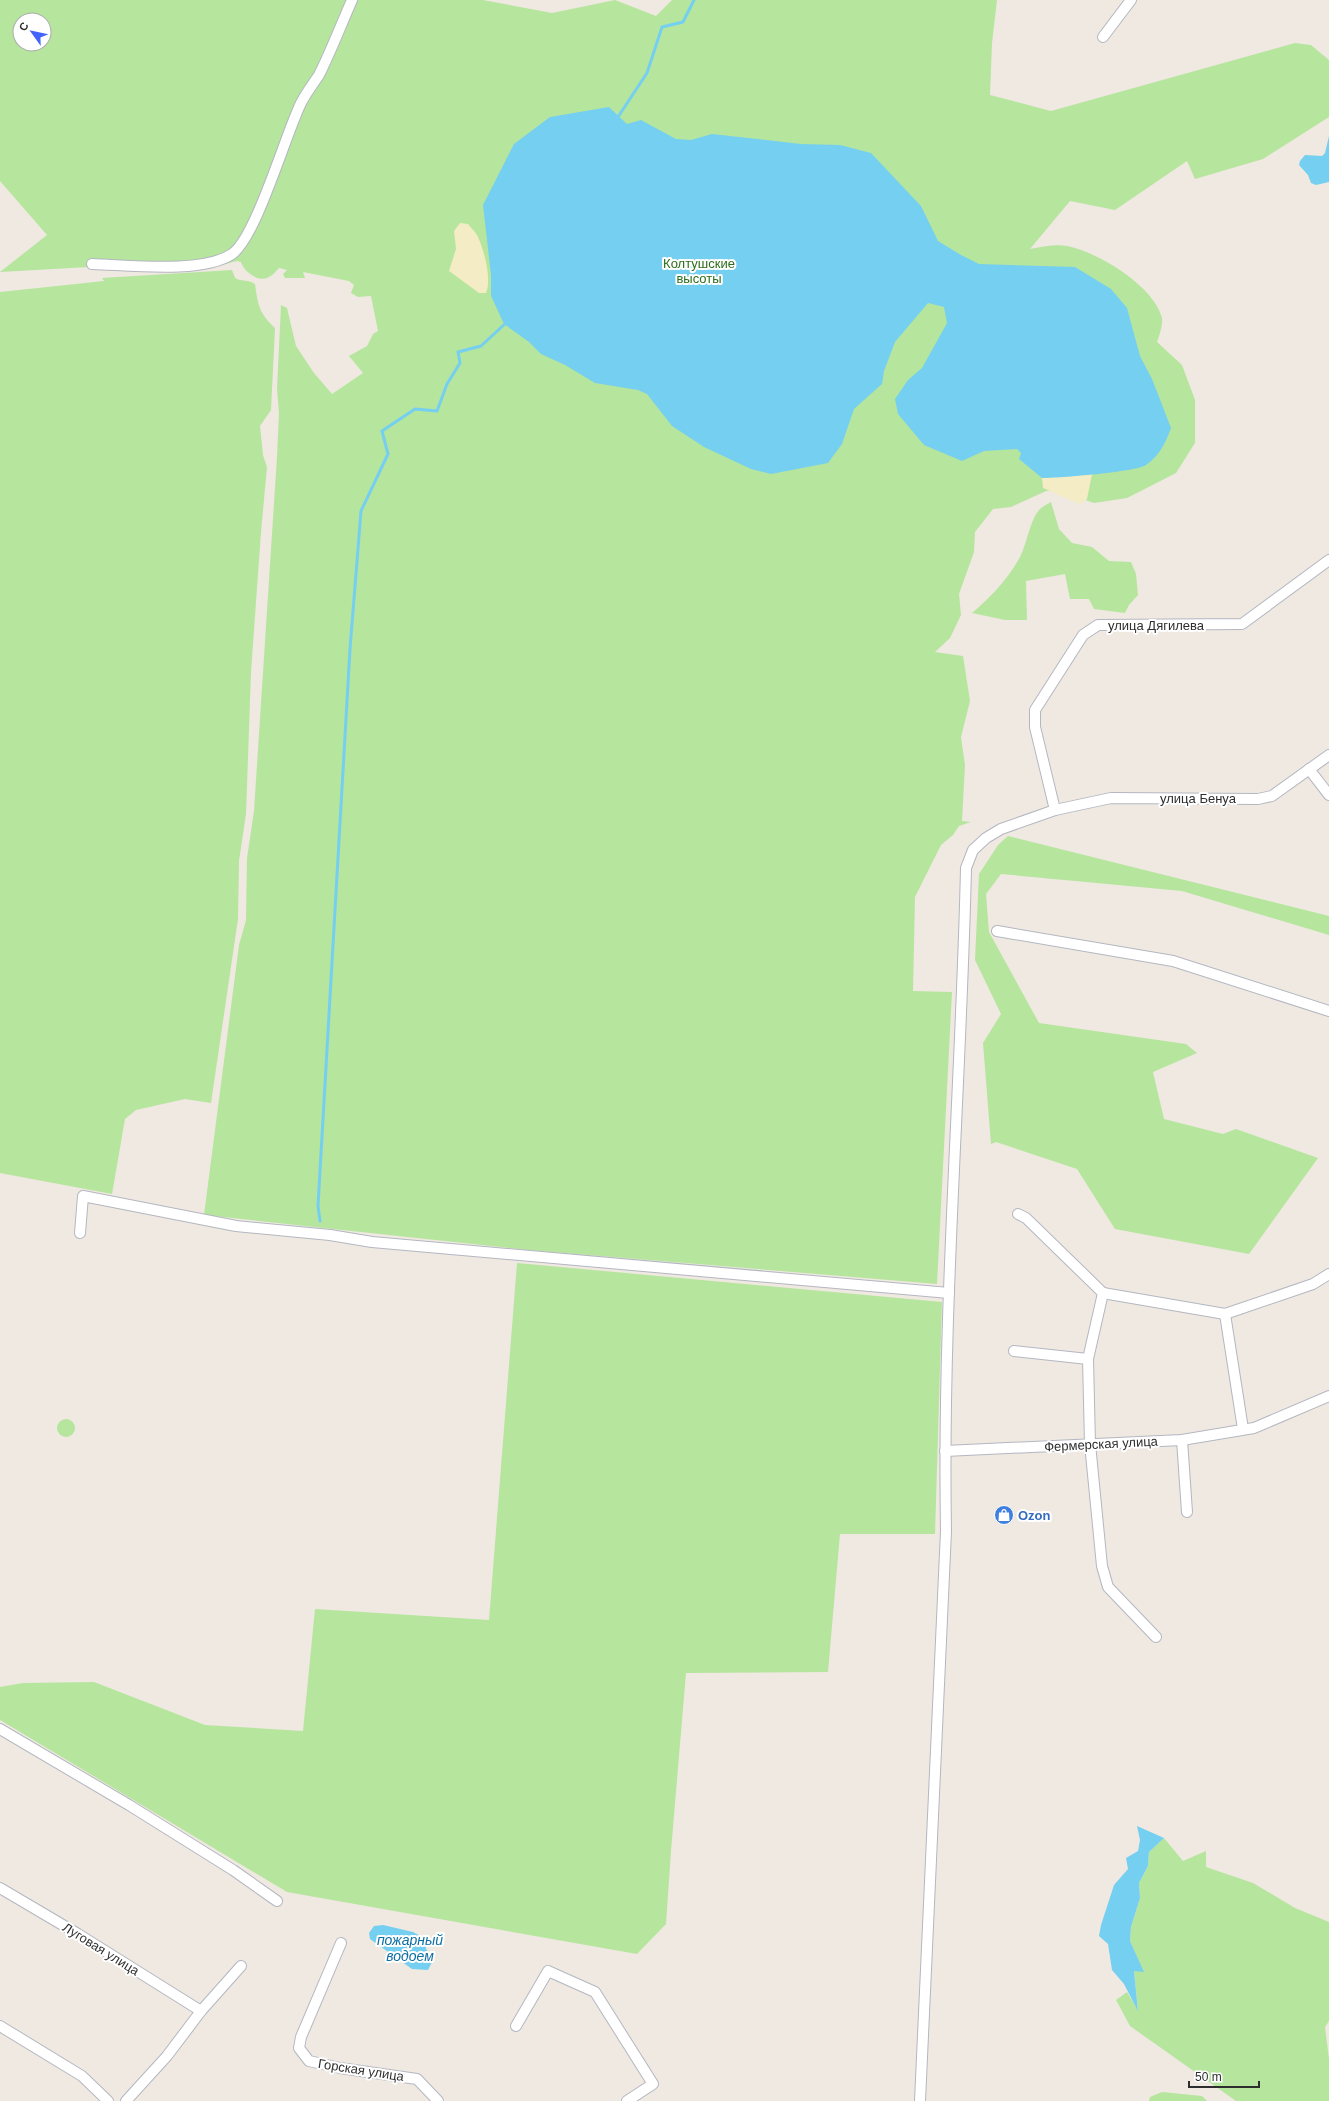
<svg xmlns="http://www.w3.org/2000/svg" width="1329" height="2101" font-family="Arial,sans-serif">
  <rect width="100%" height="100%" fill="#efe9e1"/>
  <g fill="#b6e59e" fill-rule="evenodd">
    <path d="M0,0H483L552,13L615,0L656,16L672,0H997L992,43L990,95L1051,111L1295,43L1311,45L1329,60V117L1263,159L1195,179L1187,161L1115,210L1070,201L1030,249C1041,247 1055,244 1067,246C1098,252 1154,286 1162,318C1163,325 1159,336 1157,342L1182,365L1195,400V443L1176,473L1127,498L1094,503L1061,491H1046L1011,507L993,509L975,532L974,552L959,594L961,615L950,638L935,652L963,656L970,701L961,737L965,765L962,821L971,822L959,826L953,835L941,845L915,897L913,991L952,992L937,1284L528,1250L204,1215L239,945L246,920L247,858L254,811L277,457L279,413L277,389L281,305L287,308L296,346L314,373L332,394L363,373L349,356L367,346L373,334L378,331L371,296L358,297L351,293L354,285L349,281L303,272L305,278H285L283,274L287,270L279,268C276,271 273,275 269,277C259,283 244,272 241,262L237,261L214,267L106,266L0,272L47,235L0,181ZM20,20H44V44H20Z"/>
    <path d="M232,270L235,278C242,282 247,279 255,284C258,305 259,313 275,328L271,410L260,426L263,455L267,467L261,532L251,672L246,814L239,861L238,919L211,1103L185,1099L136,1110L125,1119L112,1194L0,1173V292L104,281L102,278Z"/>
    <path d="M1051,502L1059,529L1072,543L1092,547L1109,561L1131,562L1136,574L1138,595L1129,605L1125,613L1094,609L1089,599H1070L1065,574L1026,581L1027,620H1005L972,613C991,597 1008,579 1020,557C1027,544 1030,519 1040,509C1043,506 1048,504 1051,502Z"/>
    <path d="M1008,836L1329,916V935L1182,891L1001,874L986,894L989,932L1039,1023L1186,1044L1197,1053L1153,1072L1164,1119L1223,1134L1236,1129L1318,1158L1249,1254L1115,1229L1077,1169L996,1142L991,1144L983,1043L1001,1014L975,960L979,874L998,845Z"/>
    <path d="M517,1263L942,1302L935,1534H840L828,1672L686,1673L671,1851L666,1924L637,1954L287,1892L0,1720V1687L23,1683L94,1682L205,1725L303,1731L315,1609L489,1620Z"/>
    <circle cx="66" cy="1428" r="9"/>
    <path d="M1164,1838L1183,1861L1206,1851V1867L1253,1883L1295,1908L1329,1922V2021L1325,2027L1329,2059V2101H1236L1130,2026L1116,2000L1127,1992L1138,2010L1134,1971H1143L1130,1941L1131,1927L1140,1898L1139,1883L1148,1866L1149,1852Z"/>
    <path d="M1162,2092L1202,2096L1207,2101H1149L1150,2097Z"/>
  </g>
  <g fill="#f3ecc5">
    <path d="M460,223L468,224C471,228 476,232 478,237C484,250 492,279 486,293H479L449,271L456,249L454,231Z"/>
    <path d="M1092,474L1087,499L1079,504L1043,488L1042,478Z"/>
  </g>
  <g fill="#75cff0">
    <path d="M609,107L627,124L641,120L676,139L691,140L712,134L801,144L840,145L871,153L921,206L938,241L961,255L979,264L1075,267L1111,289L1127,308L1140,356L1152,379L1171,428C1165,444 1160,455 1146,465C1136,472 1058,478 1042,478L1019,459L1021,453L1017,449L984,451L962,461L924,445L898,414L895,399L908,380L922,368L947,323L944,307L928,303L895,342L884,371L882,384L854,409L842,444L828,463L771,474L751,469L704,447L672,426L647,394L638,390L595,383L565,365L541,354L529,342L504,324L491,296V275L483,205L514,144L550,117Z"/>
    <path d="M1329,136V182L1316,185L1311,183L1308,175L1299,165L1300,161L1305,155L1322,156L1325,153Z"/>
    <path d="M1137,1826L1164,1838L1149,1852L1148,1866L1139,1883L1140,1898L1131,1927L1130,1941L1144,1972L1134,1971L1138,2011L1124,1984L1112,1970L1108,1944L1099,1936L1101,1925L1114,1885L1128,1869L1126,1858L1138,1851L1140,1840Z"/>
    <path d="M383,1925L413,1932L426,1939V1949L434,1958L428,1970L412,1969L370,1939L369,1933L374,1926Z"/>
  </g>
  <g fill="none" stroke-linecap="round" stroke-linejoin="round">
    <g stroke="#75cff0" stroke-width="3">
      <path d="M616,120L647,73L662,27L683,22L694,0"/>
      <path d="M320,1221L318,1206L350,649L361,511L388,454L382,431L415,409L437,411L447,384L460,363L458,352L481,346L507,322"/>
    </g>
    <defs>
      <g id="street">
        <path d="M1103,37L1131,0"/>
        <path d="M92,264C129,265 202,274 232,254C256,238 286,133 301,103C306,93 313,84 319,75C331,51 341,25 352,0"/>
        <path d="M1309,769L1329,795"/>
        <path d="M1055,810L1035,727V710L1083,635L1098,625L1242,624L1329,560"/>
        <path d="M997,931L1173,961L1329,1011"/>
        <path d="M1018,1214L1026,1218L1103,1293"/>
        <path d="M80,1233L83,1196L236,1226L330,1235L372,1242L949,1293"/>
        <path d="M1103,1293L1088,1359L1090,1444L1102,1566L1108,1587L1156,1637"/>
        <path d="M1103,1293L1225,1314L1313,1284L1329,1274"/>
        <path d="M1225,1314L1243,1429"/>
        <path d="M1014,1351L1088,1359"/>
        <path d="M1182,1440L1187,1512"/>
        <path d="M945,1451L1182,1440L1254,1428L1329,1396"/>
        <path d="M0,1729L129,1805L233,1870L277,1901"/>
        <path d="M0,1888L78,1934L201,2011"/>
        <path d="M341,1943L301,2037L299,2048L309,2061L340,2068L417,2079L438,2101"/>
        <path d="M0,2026L82,2076L108,2101"/>
        <path d="M516,2026L548,1971L595,1992L653,2084L627,2101"/>
        <path d="M126,2101L167,2056L201,2011L241,1966"/>
        <path d="M920,2101L946,1531C942,1310 961,1089 966,868L973,850L986,838L1001,829L1055,810L1111,798L1258,799L1272,796L1329,755"/>
      </g>
    </defs>
    <use href="#street" stroke="#b4b7c1" stroke-width="12"/>
    <use href="#street" stroke="#fff" stroke-width="10"/>
  </g>
  <defs>
    <symbol id="shop-disc" viewBox="-11 -11 22 22"><circle r="9.5" fill="#3f7fe0" stroke="#fff"/><path d="M-5-2.5h2.3a2.7 3.5 0 0 1 5.4 0H5L5.5 6h-11ZM-1.5-2.5h3a1.5 2.3 0 0 0-3 0Z" fill="#fff"/></symbol>
  </defs>
  <g fill-rule="evenodd">
    <use href="#shop-disc" x="993" y="1504" width="22" height="22"/>
  </g>
  <g text-anchor="middle" dominant-baseline="central" stroke-width="4" stroke-linejoin="round" paint-order="stroke">
    <g font-size="13" fill="#2c6e1b" stroke="#fff">
      <text x="699" y="263">Колтушские<tspan x="699" dy="15">высоты</tspan></text>
    </g>
    <g font-size="13" fill="#2e2e2e" stroke="#fff">
      <text x="1156" y="625">улица Дягилева</text>
      <text x="1198" y="798">улица Бенуа</text>
      <text transform="translate(1101 1444) rotate(-3)">Фермерская улица</text>
      <text transform="translate(101 1949) rotate(32)">Луговая улица</text>
      <text transform="translate(361 2070) rotate(9)">Горская улица</text>
    </g>
    <g font-size="13" font-weight="bold" fill="#366cbe" stroke="#fff" text-anchor="start">
      <text x="1018" y="1515">Ozon</text>
    </g>
    <g font-size="14" font-style="italic" fill="#0d6fa3" stroke="#fff">
      <text x="410" y="1940">пожарный<tspan x="410" dy="16">водоем</tspan></text>
    </g>
  </g>
  <g transform="translate(32 32) rotate(303)"><circle r="19" fill="#ffffff" stroke="#ababab"/>
  <path d="M0-3L7 15L0 10L-7 15Z" fill="#4264fb"/>
  <text y="-6" font-size="11" font-weight="bold" text-anchor="middle" fill="#2e2e2e">С</text>
  </g>
  <path d="M1189 2081v6h70v-6" fill="none" stroke="#2e2e2e" stroke-width="2"/>
  <text x="1195" y="2081" font-size="12" fill="#2e2e2e" stroke="#ffffff" stroke-width="3" paint-order="stroke">50 m</text>
</svg>
